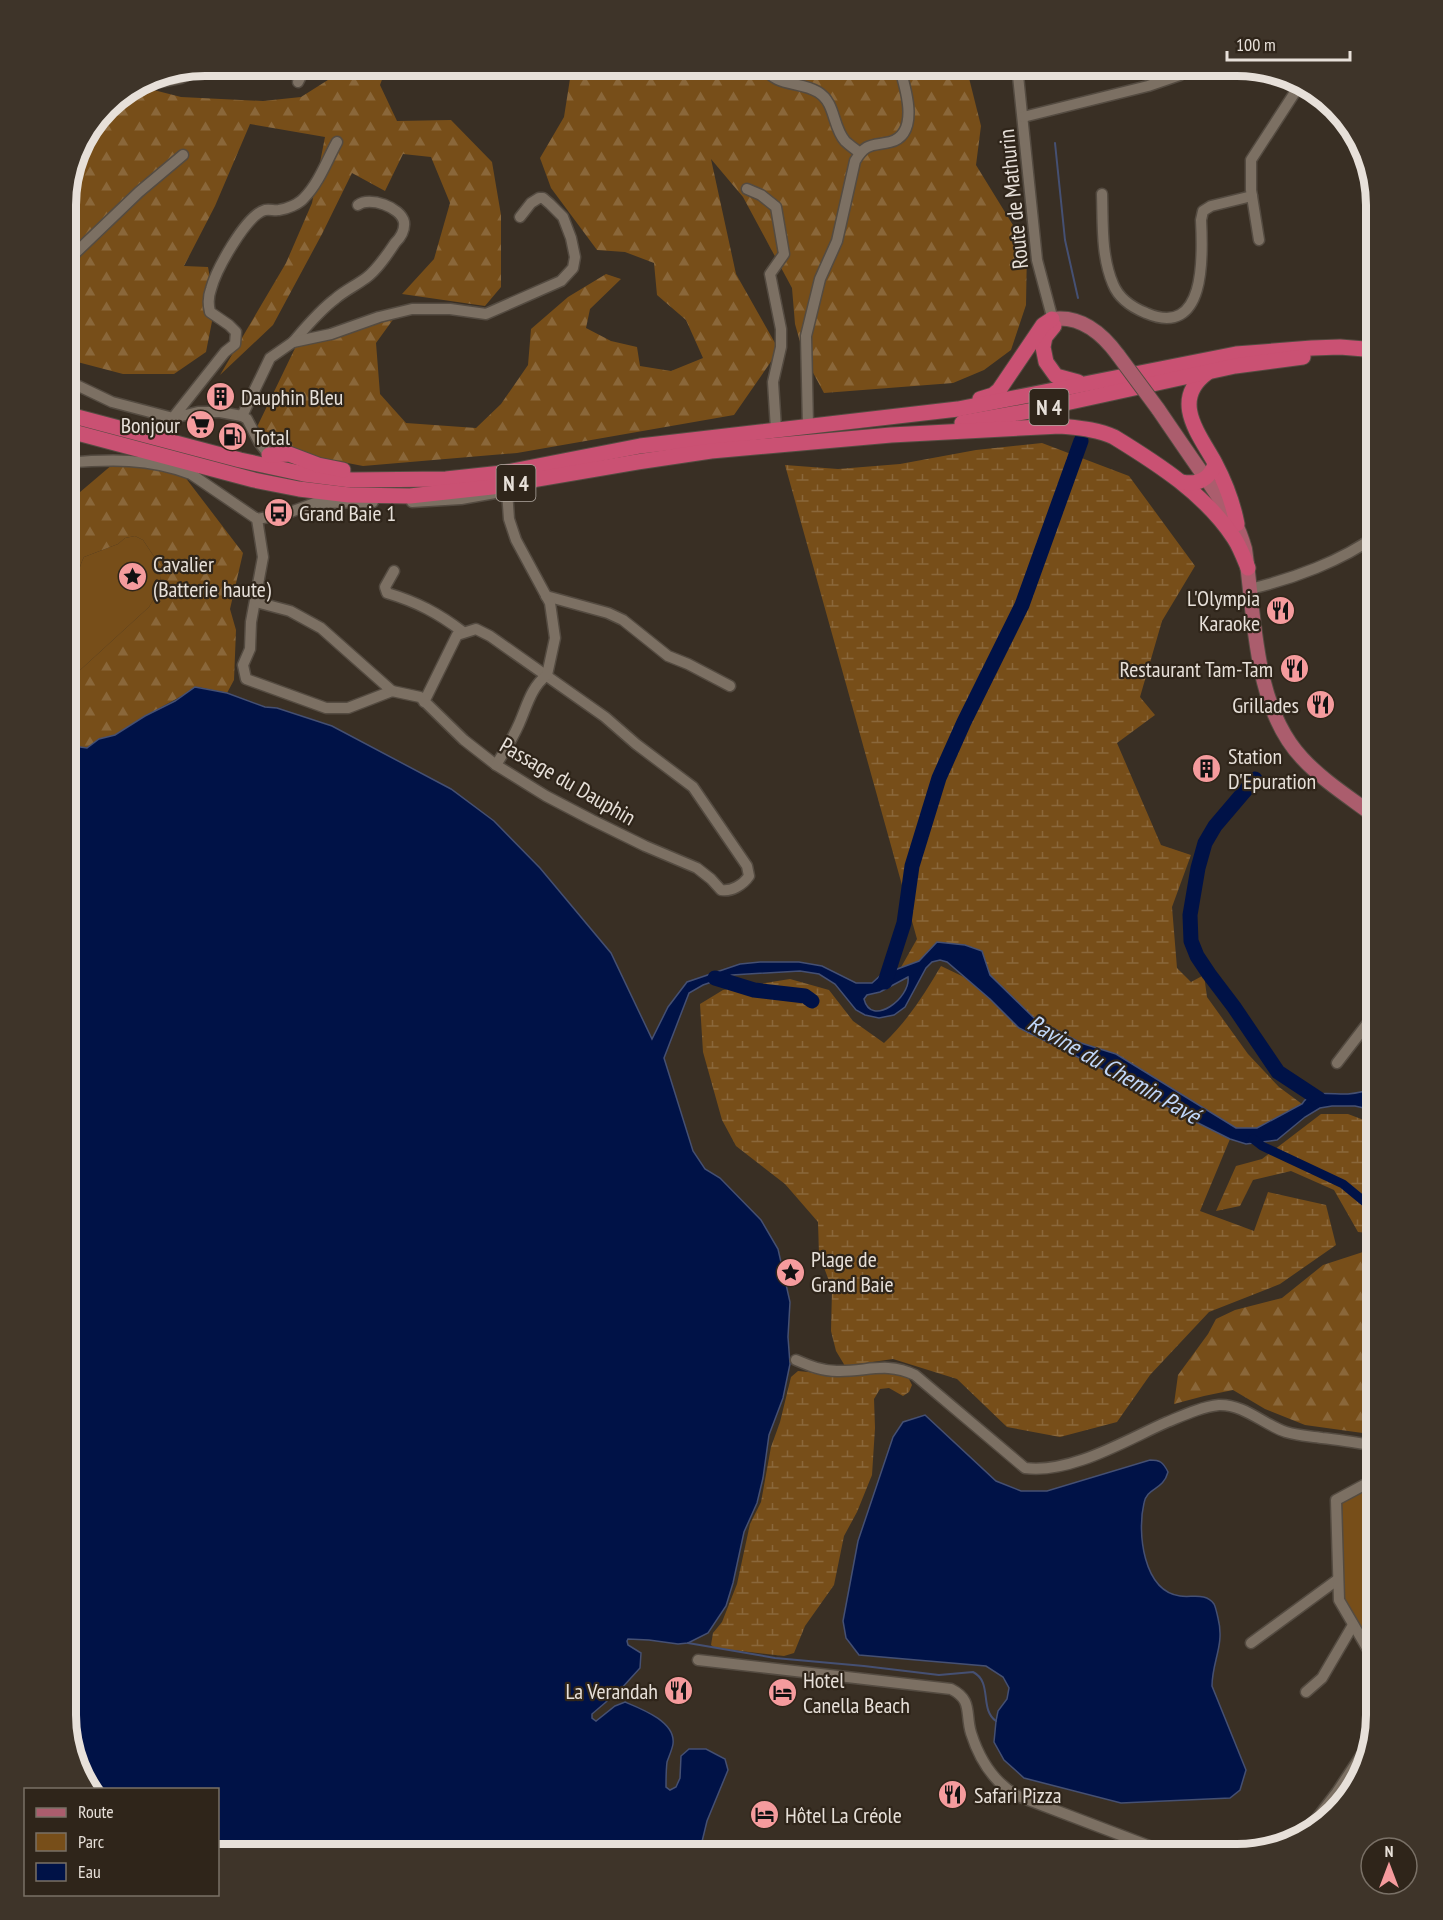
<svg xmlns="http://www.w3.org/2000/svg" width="1443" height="1920" font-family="'PT Sans Narrow',sans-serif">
  <defs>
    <pattern id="forest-firs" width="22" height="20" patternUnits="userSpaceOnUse" patternTransform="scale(1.5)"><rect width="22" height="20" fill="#774e19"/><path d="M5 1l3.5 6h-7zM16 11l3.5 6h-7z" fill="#8a673a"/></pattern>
    <pattern id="wetland-marsh" width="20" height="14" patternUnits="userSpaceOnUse" patternTransform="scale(1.5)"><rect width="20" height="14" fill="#774e19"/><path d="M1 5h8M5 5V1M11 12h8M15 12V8" fill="none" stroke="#8a673a"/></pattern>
  </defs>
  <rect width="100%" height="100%" fill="#392f24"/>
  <g fill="#774e19">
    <path d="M135,536L143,540L159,564L161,587L149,607L66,683V596C82,587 75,573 84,557L118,544L125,538Z"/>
    <path d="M1377,1480V1653L1343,1602L1342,1498Z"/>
  </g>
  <g fill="url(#forest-firs)">
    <path d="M340,66H387L380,85L397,121L451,120L492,162L501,215V287L485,306L402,294L434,259L450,203L431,157L403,154L385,191L352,173L322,234L273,325L220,375L286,263L312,203L325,137L250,124L215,206L184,266L208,267L215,306L206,352L174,374H123L66,359V196L80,144L113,101L138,86L181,97L263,101L301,97L339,73Z"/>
    <path d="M572,66H966L981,126L976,165L1027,248L1026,305L1011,350L984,370L953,383L824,393L804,356L795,324L792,288L743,197L711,159L736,274L779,350L734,415L517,453L363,466L301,454L257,427L297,344L397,314L376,343L380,394L406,423L476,428L501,404L528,365L531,329L568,297L606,274L621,279L590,309L586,328L611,341L637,347L640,366L671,371L703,358L686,320L657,295L654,263L625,252L597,250L551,188L540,158L564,117Z"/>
    <path d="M113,464H136L185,477L243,553L230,609L236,630L234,680L227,693L198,687L145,716L115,735L99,739L87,748L66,745V683L149,607L161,587L159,564L143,540L135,536L125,538L118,544L84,557C75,573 82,587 66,596V504Z"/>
    <path d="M1377,1250V1435L1305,1425L1265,1409L1233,1390L1204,1396L1174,1404L1178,1375L1208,1334L1216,1319L1235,1310L1282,1298L1323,1265L1366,1251Z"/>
  </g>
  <g fill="url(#wetland-marsh)">
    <path d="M1042,443L1129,476L1195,566L1162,621L1140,697L1155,715L1117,743L1161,845L1191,855L1172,907L1177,968L1191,982L1204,975L1207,997L1248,1054L1279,1087L1302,1104L1257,1128H1236L1116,1054L1081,1043L1034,1018L990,975L937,942L919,961L900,969L917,939L785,465L838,469L900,464L976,450Z"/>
    <path d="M941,966L964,977L1057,1048L1110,1073L1184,1116L1230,1139L1200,1211L1254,1231L1268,1192L1326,1205L1336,1245L1280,1284L1209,1312L1150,1375L1117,1422L1060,1437L1007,1427L957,1379L893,1359L845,1366L836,1351L831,1331L832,1289L819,1254L818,1222L785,1184L736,1146L722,1120L703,1052L700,1004L723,990L790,979L829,990L853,1021L884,1043C908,1020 924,995 941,966Z"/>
    <path d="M1321,1114H1348L1377,1125V1234L1358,1232L1334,1190L1291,1171L1253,1180L1240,1206L1216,1211L1236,1166L1262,1159Z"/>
    <path d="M798,1371L839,1375L886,1371L908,1377L912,1385L909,1392L903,1396L889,1388L880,1389L874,1399L875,1428L872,1475L857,1512L844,1536L834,1585L805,1626L794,1653L784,1656L715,1648L711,1645L713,1633L722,1622L737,1584L750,1524L761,1502L771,1447L780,1422L791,1377Z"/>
  </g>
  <g fill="#001247" stroke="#455073" stroke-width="1.5" fill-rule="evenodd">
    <path d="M195,687L227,693L265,707L277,708L332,726L451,789L494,821L540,868L611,953L652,1039L668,1007L687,982L740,964L760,962H799L822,966L856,983H872L881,975L919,961L937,942L965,945L982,951L990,975L1034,1018L1081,1043L1116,1054L1236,1128H1257L1302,1104C1312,1088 1332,1095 1348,1094C1358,1093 1367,1091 1377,1088V1111L1355,1106H1332L1320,1108L1305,1117L1277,1140L1246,1144L1230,1139L1184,1116L1110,1073L1019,1028L990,999L947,962L940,960L932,962L926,968L905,1007L894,1015L879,1018L865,1015L856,1010L835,984L819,974L800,971L732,975L703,985L689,993L664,1058L693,1151L705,1169L720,1178L761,1220L778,1249L790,1302L788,1337L790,1364L783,1398L769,1435L763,1478L757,1503L744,1532L733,1583L726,1606L708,1633L688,1643L678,1644L649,1640L628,1639L627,1641L628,1645L641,1653L640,1668L620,1690L592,1714V1718L596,1721L615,1706L625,1702C642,1709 676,1722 673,1744C672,1750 669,1756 667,1762C666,1770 666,1779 666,1787L670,1790L676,1787L680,1778L681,1756L689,1749H706L725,1759L728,1770L707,1821L699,1854H218V1790L89,1789L66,1714V745L87,748L99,739L115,735L145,716L175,701ZM908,977C911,998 871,1028 864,999L867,995L880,992Z"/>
    <path d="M925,1415L996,1481L1021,1491H1047L1150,1460C1160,1460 1163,1462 1168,1472C1163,1491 1147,1487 1144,1503C1137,1532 1143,1591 1180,1596C1191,1598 1206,1592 1214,1604C1216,1608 1217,1614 1218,1618C1225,1645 1212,1661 1212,1686L1246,1770L1240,1790L1230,1798L1121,1803L1024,1778L1004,1760L994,1742L996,1721L998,1711L1007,1699L1009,1688L1003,1677L986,1666L859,1655L846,1638L843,1621L858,1541L893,1437L903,1422Z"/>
  </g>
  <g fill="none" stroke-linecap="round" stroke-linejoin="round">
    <g stroke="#455073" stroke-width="2">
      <path d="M1055,143L1065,240L1078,298"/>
      <path d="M688,1643L775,1658L864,1666L939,1675L973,1672C993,1682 979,1709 996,1721"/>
    </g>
    <path stroke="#001247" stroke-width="9" d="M1253,1139L1262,1146L1343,1184L1377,1212"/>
    <g stroke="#001247" stroke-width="15">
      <path d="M1255,779L1215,826L1205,843L1198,868L1190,915L1191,941L1197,956L1209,974L1234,1007L1278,1072L1319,1099"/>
      <path d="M715,978L754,990L805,996L812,1001"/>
      <path d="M885,982L904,923L912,866L939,778L964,722L1022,605L1081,441"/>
    </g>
    <defs>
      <g id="minor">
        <path d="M764,66C774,87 800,81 818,92C836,103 832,126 845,141C849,145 855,149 860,153"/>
        <path d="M1017,66L1037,260L1054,324"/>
        <path d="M298,82L306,66"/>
        <path d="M1304,84L1309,92L1318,95"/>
        <path d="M136,87L181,78L205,66"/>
        <path d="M1023,117L1148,86L1180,75L1189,66"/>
        <path d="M747,189L761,195L776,207L784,254L770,274L781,329V347L773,382L776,429"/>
        <path d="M1102,194C1103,223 1101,256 1113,284C1119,299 1131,307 1146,313C1206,339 1203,257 1201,220L1203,211L1211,206L1252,196"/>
        <path d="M1259,240L1251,190V160L1301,83"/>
        <path d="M66,262L139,192L183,155"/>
        <path d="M293,342C306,327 319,311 335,299C344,291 355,286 366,278C377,270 387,255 395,243C400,238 405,230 404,222C401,207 369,196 358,205"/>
        <path d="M66,380L112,402L173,418L198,412H220L242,416L247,419L259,442L269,455"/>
        <path d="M242,416L270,358L293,342L331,334L379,317L412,309H450L486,314L561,281L573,268L575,257L571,238L563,217L550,204L543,198H539L531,203L520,217"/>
        <path d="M808,426L806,336L820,279L837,241L855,161C866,142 873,146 890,142C921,134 905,86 899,66"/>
        <path d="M164,429L225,352L235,344L236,332L229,325L210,312C208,304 208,297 211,289C216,270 246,215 265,210C270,209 275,211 279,210C287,209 299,204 304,198C319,183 327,160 337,142"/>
        <path d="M66,463C110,459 149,458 191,474L257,519L285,514L315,503L373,502"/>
        <path d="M412,502L461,499L495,493"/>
        <path d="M257,519L263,557L251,622L250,649L243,665L246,679L326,708H348L392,691L420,697L464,740L496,765L546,796L592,820L645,846L697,868L711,879L721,890C731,892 743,885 749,876L747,866L693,787L636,744L605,717L490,636L476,629L457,635L424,702"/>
        <path d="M394,571L385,587L387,593C417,602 438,613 463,632"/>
        <path d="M1250,589C1292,579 1342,561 1377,535"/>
        <path d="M546,596L608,613L623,620L668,656L688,664L730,686"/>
        <path d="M256,602L290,611L321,628L392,691"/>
        <path d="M496,765C504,752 513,738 519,724C527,706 531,687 547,675L555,638L550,603L516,540L509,519L507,491"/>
        <path d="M1337,1063L1377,1011"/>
        <path d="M796,1360C810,1366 822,1371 837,1371C866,1372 886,1361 915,1375L1025,1468C1071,1474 1126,1440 1167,1422C1184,1415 1201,1407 1219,1405C1244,1404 1264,1425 1286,1432C1299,1436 1310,1436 1322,1438C1341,1440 1359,1443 1377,1446"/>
        <path d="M1251,1643L1337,1580"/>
        <path d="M698,1660L951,1689C973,1700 965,1713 971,1733C979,1758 994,1783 1018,1796L1152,1847L1241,1853"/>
        <path d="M1377,1665L1339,1600L1336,1500L1377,1478"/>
        <path d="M1306,1692L1322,1678L1353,1625"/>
        <path d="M1305,1834L1337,1792L1370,1742"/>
      </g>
      <g id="major">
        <path d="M1052,319C1081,315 1102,333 1118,355"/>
        <path d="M1158,409C1175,434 1192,459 1209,483C1226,509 1236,517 1245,549C1255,615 1253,706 1302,758C1323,781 1352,799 1377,818"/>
      </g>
      <g id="highway">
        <path d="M1054,326L1045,337L1043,347L1046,362L1056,376L1078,382"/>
        <path d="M1207,373C1170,400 1199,434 1215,463C1225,482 1233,503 1237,524"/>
        <path d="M980,399L993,395L999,390L1043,325L1052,319"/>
        <path d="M66,414L240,460L304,474L351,480L446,479L502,473L640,446L958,409L1236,354L1312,348L1340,347L1377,350"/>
        <path d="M962,423L1029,411L1235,366L1303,357"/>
        <path d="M66,430L254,480L299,489L349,495L410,496L492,487L637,462L711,451L891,435L1060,426C1079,428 1097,429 1114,437C1158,464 1205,494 1234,538C1240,547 1244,558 1248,568"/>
        <path d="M269,455L289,454L318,465L343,470"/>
        <path d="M1182,482C1197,485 1210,479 1215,464"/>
      </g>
    </defs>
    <use href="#minor" stroke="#544b41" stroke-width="13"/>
    <use href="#major" stroke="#544b41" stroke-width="16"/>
    <use href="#highway" stroke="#544b41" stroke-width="17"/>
    <use href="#minor" stroke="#7c7063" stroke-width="10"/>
    <use href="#major" stroke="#ab5d6d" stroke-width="14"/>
    <use href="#highway" stroke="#ca5173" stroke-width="15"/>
    <defs>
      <path id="major-bridge" d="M1118,355L1158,409"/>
    </defs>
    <use href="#major-bridge" stroke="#544b41" stroke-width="16" stroke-linecap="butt"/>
    <use href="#major-bridge" stroke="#ab5d6d" stroke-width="14"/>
  </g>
  <defs>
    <symbol id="building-disc" viewBox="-11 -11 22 22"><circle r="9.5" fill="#f59b9d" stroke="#2f251a"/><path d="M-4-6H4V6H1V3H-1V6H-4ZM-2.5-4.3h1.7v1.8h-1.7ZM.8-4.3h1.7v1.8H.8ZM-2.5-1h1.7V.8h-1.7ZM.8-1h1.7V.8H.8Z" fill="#111"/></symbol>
    <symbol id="supermarket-disc" viewBox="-11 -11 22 22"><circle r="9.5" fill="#f59b9d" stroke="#2f251a"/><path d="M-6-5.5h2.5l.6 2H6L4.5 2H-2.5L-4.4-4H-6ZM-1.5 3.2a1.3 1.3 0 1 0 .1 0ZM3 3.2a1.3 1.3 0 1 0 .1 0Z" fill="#111"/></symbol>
    <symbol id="fuel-disc" viewBox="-11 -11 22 22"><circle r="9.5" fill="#f59b9d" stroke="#2f251a"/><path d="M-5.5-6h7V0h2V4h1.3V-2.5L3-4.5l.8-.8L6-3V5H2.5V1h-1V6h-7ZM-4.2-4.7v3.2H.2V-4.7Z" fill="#111"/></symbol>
    <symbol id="bus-disc" viewBox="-11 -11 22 22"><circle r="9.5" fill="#f59b9d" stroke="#2f251a"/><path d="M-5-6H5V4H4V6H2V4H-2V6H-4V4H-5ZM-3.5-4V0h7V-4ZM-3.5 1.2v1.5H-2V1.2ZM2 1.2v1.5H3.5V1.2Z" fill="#111"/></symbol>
    <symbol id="sight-disc" viewBox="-11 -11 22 22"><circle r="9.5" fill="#f59b9d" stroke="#2f251a"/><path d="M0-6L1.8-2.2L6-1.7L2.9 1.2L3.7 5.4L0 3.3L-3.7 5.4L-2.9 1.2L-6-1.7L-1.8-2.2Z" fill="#111"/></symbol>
    <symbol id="restaurant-disc" viewBox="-11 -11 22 22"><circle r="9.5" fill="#f59b9d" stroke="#2f251a"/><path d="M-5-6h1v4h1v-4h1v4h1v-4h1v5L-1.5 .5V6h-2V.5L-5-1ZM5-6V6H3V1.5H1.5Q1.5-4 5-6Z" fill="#111"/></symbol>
    <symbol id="hotel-disc" viewBox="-11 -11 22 22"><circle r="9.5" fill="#f59b9d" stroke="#2f251a"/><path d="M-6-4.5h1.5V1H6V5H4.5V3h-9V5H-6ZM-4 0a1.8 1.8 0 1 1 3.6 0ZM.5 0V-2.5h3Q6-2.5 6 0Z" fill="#111"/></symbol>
  </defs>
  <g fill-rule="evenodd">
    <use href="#building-disc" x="204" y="380" width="33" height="33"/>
    <use href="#supermarket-disc" x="184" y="408" width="33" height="33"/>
    <use href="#fuel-disc" x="216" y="420" width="33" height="33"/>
    <use href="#bus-disc" x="262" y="496" width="33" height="33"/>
    <use href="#sight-disc" x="116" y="560" width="33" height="33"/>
    <use href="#restaurant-disc" x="1264" y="594" width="33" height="33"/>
    <use href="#restaurant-disc" x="1278" y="652" width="33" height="33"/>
    <use href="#restaurant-disc" x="1304" y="688" width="33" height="33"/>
    <use href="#building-disc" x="1190" y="752" width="33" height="33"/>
    <use href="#sight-disc" x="774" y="1256" width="33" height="33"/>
    <use href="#restaurant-disc" x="662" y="1674" width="33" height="33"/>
    <use href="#hotel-disc" x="766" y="1676" width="33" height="33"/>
    <use href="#restaurant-disc" x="936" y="1778" width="33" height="33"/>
    <use href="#hotel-disc" x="748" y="1798" width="33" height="33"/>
  </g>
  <g text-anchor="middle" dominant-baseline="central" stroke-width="4.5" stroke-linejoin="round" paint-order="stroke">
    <g fill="#2f251a" stroke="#b0a8a0" stroke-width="1.5">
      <rect x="1029.5" y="389" width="39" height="36" rx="4.5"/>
      <rect x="496.5" y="465" width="39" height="36" rx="4.5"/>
    </g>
    <g font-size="21" font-weight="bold" fill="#e7e0d9">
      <text x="1049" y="407">N 4</text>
      <text x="516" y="483">N 4</text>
    </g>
    <g font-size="22" fill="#e7e0d9" stroke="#2f251a">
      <text transform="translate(1013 199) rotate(-96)">Route de Mathurin</text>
      <text transform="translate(568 781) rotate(30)">Passage du Dauphin</text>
    </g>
    <g font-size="22" fill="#e7e0d9" stroke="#2f251a" text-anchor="start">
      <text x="241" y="397">Dauphin Bleu</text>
      <text x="180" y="425" text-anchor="end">Bonjour</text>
      <text x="253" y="437">Total</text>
      <text x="299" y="513">Grand Baie 1</text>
      <text x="153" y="564">Cavalier<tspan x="153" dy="25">(Batterie haute)</tspan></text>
      <text x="1260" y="598" text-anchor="end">L'Olympia<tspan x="1260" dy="25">Karaoke</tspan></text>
      <text x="1273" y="669" text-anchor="end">Restaurant Tam-Tam</text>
      <text x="1299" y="705" text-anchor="end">Grillades</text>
      <text x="1228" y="756">Station<tspan x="1228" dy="25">D'Epuration</tspan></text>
      <text x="811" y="1259">Plage de<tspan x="811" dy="25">Grand Baie</tspan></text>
      <text x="803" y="1680">Hotel<tspan x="803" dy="25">Canella Beach</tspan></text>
      <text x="658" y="1691" text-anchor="end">La Verandah</text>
      <text x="974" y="1795">Safari Pizza</text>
      <text x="785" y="1815">Hôtel La Créole</text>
    </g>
    <g font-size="24" font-style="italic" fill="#c1d7f9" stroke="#2f251a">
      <text transform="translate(1114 1069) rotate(30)">Ravine du Chemin Pavé</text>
    </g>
  </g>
  <path d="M0 0H1443V1920H0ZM205 76H1237A129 129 0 0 1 1366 205V1715A129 129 0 0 1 1237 1844H205A129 129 0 0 1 76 1715V205A129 129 0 0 1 205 76Z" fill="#3e3429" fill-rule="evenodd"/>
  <path fill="none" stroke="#e7e0d9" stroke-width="8" d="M205 76H1237A129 129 0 0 1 1366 205V1715A129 129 0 0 1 1237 1844H205A129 129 0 0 1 76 1715V205A129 129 0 0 1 205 76Z"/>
  <rect x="24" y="1788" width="195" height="108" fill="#2f251a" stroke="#797066" stroke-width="1.5"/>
  <rect x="36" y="1808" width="30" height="9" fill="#ab5d6d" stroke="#797066" stroke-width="1.5"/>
  <text x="78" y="1818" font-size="18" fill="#e7e0d9">Route</text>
  <rect x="36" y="1833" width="30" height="18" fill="#774e19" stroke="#797066" stroke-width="1.5"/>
  <text x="78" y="1848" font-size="18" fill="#e7e0d9">Parc</text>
  <rect x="36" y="1863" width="30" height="18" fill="#001247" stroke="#797066" stroke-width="1.5"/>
  <text x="78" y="1878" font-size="18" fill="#e7e0d9">Eau</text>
  <g transform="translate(1389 1866)"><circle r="28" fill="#2f251a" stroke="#797066" stroke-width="1.5"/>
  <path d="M0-4.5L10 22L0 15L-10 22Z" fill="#f59b9d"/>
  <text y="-9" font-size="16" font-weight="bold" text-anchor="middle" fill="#e7e0d9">N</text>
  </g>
  <path d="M1227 51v9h123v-9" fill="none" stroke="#e7e0d9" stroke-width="3"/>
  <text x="1236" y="51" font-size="18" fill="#e7e0d9" stroke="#2f251a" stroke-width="4.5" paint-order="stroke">100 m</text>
</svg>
